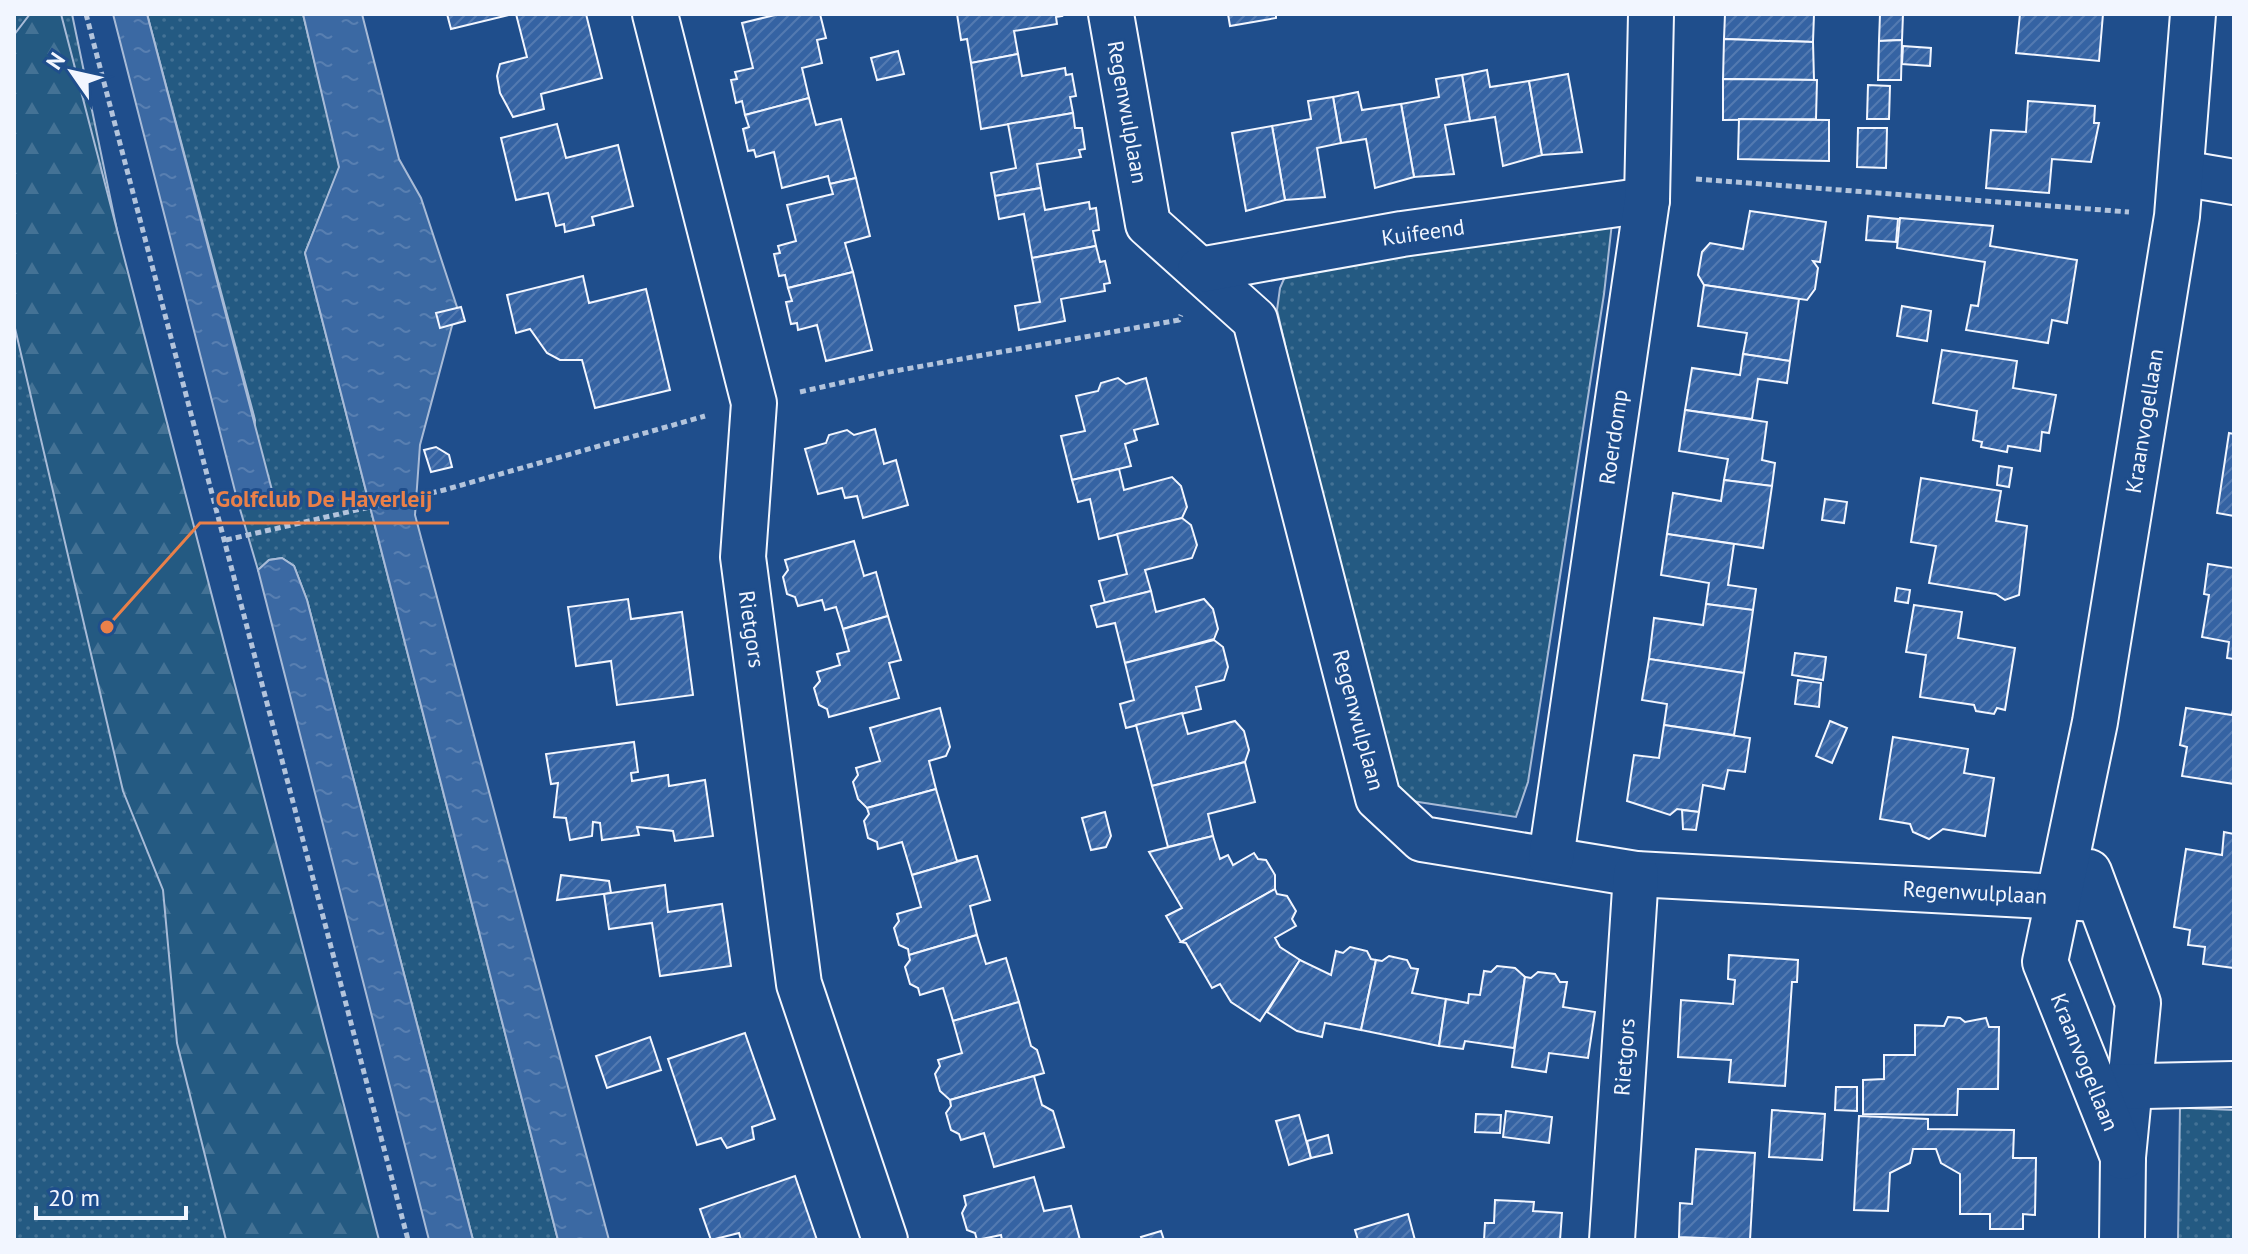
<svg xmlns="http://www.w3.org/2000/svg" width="2248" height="1254" font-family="'PT Sans',sans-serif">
  <defs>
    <pattern id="green-dots" width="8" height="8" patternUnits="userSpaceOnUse" patternTransform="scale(2)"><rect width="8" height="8" fill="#245a82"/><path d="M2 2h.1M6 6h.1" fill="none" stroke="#447295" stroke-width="1.8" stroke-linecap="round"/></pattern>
    <pattern id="forest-firs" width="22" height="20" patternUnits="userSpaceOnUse" patternTransform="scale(2)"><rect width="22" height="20" fill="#245a82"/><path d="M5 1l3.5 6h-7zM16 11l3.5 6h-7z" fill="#447295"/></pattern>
    <pattern id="water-ripples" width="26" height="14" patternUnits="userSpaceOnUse" patternTransform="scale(2)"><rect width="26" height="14" fill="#3b69a3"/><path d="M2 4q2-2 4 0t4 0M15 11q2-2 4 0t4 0" fill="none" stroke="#587fb1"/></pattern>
    <pattern id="building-hatch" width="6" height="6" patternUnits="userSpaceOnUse" patternTransform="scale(2)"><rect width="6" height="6" fill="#3563a3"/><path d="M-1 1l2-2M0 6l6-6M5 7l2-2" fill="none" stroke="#537ab1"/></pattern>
  </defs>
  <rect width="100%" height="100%" fill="#1f4e8c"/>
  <g fill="url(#green-dots)" stroke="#a8bbd7" stroke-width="2">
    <path d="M14,14H72L327,1240H14Z"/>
    <path d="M147,14H303L340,167L305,253L558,1240H473L307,600L294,566L282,558L269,560L258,570L237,499L249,507L255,420Z"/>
    <path d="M1612,223L1604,294L1528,782L1516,817L1412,801L1386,780L1277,310L1280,288L1287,272Z"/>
    <path d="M2184,1098L2187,1108L2234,1110V1240H2178L2180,1106Z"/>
  </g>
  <path fill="url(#forest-firs)" stroke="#a8bbd7" stroke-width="2" d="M30,14H61L379,1240H226L177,1043L163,890L123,791L14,324V35Z"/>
  <g fill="url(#water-ripples)" stroke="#a8bbd7" stroke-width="2">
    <path d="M113,14H147L273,494L262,507H249L237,499Z"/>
    <path d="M303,14H362L399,159L421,198L457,307L420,445L415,515L609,1240H558L305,253L339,167Z"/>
    <path d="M282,558L294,566L307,600L473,1240H429L258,570L269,560Z"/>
  </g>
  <g fill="url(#building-hatch)" stroke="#f2f6ff" stroke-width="2">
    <path d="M447,14H509V15L451,29Z"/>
    <path d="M516,14H586L602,78L541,94L544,109L513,117L500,93L497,76L500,64L527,57Z"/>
    <path d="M779,14H820L826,38L817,40L822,63L802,68L809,98L745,115L742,101L736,103L731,80L737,79L735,72L753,68L742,23Z"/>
    <path d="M957,14H1061L1062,16L1056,17L1057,24L1014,31L1018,54L971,63L967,39L961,40Z"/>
    <path d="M1228,14H1276V18L1230,26Z"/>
    <path d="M1725,14H1814L1813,42L1724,39Z"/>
    <path d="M1880,14H1903L1902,40L1879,41Z"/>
    <path d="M2020,14H2103L2099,61L2016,53Z"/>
    <path d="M1724,39L1813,42L1814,80L1723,79Z"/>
    <path d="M1902,40L1901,80H1878L1879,41Z"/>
    <path d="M1903,46L1931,48L1930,66L1902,64Z"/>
    <path d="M898,51L904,74L877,80L871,58Z"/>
    <path d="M1018,54L1022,76L1065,68L1066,75L1072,74L1076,96L1070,97L1073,113L981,129L971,63Z"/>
    <path d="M1487,70L1490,87L1529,81L1542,155L1503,166L1495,117L1470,121L1462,75Z"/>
    <path d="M1568,74L1582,152L1542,155L1529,81Z"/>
    <path d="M1462,75L1470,121L1445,125L1454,174L1414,177L1401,104L1439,97L1436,79Z"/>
    <path d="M1723,79L1817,80L1816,119L1723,120Z"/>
    <path d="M1868,85L1890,86L1889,119H1867Z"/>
    <path d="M1358,92L1362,110L1401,104L1414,177L1375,188L1366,139L1341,143L1333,97Z"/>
    <path d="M1333,97L1341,143L1317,148L1325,197L1285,200L1272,126L1311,119L1308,101Z"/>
    <path d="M809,98L816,125L841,119L856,178L830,184L828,176L782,188L774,152L756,157L754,150L748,151L743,129L749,127L745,115Z"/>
    <path d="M2028,101L2095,106L2094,123H2099L2091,162L2052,159L2049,193L1986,188L1991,130L2026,132Z"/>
    <path d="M1073,113L1075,128H1082L1085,149L1079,150L1081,157L1037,164L1041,188L995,196L991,173L1016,168L1008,124Z"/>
    <path d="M1739,119L1829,120V161L1738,159Z"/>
    <path d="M557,124L566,158L618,145L633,206L592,217L594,225L565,232L564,224L556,226L548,193L516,200L501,138Z"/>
    <path d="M1272,126L1285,200L1246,211L1232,133Z"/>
    <path d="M1858,128H1887L1886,168L1857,167Z"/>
    <path d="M856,178L870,236L845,243L853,272L788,288L785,275L779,276L774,254L780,253L778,246L796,241L787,205L833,194L830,184Z"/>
    <path d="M1041,188L1045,210L1089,202L1090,209L1096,208L1099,230L1093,231L1096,246L1032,258L1024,214L999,219L995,196Z"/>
    <path d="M1750,211L1826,222L1820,262L1813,261L1818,268L1815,289L1807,300L1704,285L1698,275L1702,252L1710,243L1743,249Z"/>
    <path d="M1868,216L1898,219L1896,242L1866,240Z"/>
    <path d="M1900,218L1993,226L1990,246L2077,260L2067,323L2052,320L2048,343L1966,330L1971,305L1978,306L1985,262L1897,248Z"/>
    <path d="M1096,246L1100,262L1105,261L1110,283L1104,284L1105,291L1061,299L1065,321L1019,330L1015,306L1040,302L1032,258Z"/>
    <path d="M853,272L872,350L826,361L817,325L798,330L797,323L791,324L786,302L792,301L788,288Z"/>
    <path d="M583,276L589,303L646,289L670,390L595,408L582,360H560L547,353L530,329L516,333L507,295Z"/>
    <path d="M1704,285L1799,299L1790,361L1743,354L1747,333L1698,326Z"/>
    <path d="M1902,306L1931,311L1927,341L1897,336Z"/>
    <path d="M461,307L465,321L440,328L436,313Z"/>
    <path d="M1942,350L2017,361L2013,388L2056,395L2049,433L2042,432L2040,451L2008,446L2007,452L1981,447L1982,442L1973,440L1977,411L1933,403Z"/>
    <path d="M1743,354L1790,361L1787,383L1758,379L1752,419L1685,410L1692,368L1740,375Z"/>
    <path d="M1118,378L1126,384L1146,378L1158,424L1134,430L1137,440L1125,444L1131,466L1072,480L1061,436L1085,431L1076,396L1098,391L1101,383Z"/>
    <path d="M1685,410L1767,422L1762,460L1775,463L1772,486L1724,480L1728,459L1679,451Z"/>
    <path d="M875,429L884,464L896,460L908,505L863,518L857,496L845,498L842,488L818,494L805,449L826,443L829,435L847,430L854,435Z"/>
    <path d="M2229,433L2234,434V516L2217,513Z"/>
    <path d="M436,447L449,455L452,467L431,472L424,450Z"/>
    <path d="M1999,466L2012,468L2009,487L1997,485Z"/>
    <path d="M1119,469L1124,490L1172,477L1181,486L1187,507L1182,518L1099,539L1090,499L1078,502L1072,480Z"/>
    <path d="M1921,478L2001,491L1996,521L2027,526L2019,595L2005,600L1996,594L1929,583L1936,546L1911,542Z"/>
    <path d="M1724,480L1772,486L1763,548L1667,534L1673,493L1721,501Z"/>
    <path d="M1825,499L1847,502L1844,523L1822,520Z"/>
    <path d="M1182,518L1191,525L1197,545L1192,558L1145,570L1151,591L1105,603L1099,581L1127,574L1117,534Z"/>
    <path d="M1667,534L1734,544L1728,585L1756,589L1753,610L1706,604L1709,583L1661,575Z"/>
    <path d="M854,541L864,576L876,572L888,616L843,629L836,607L825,610L822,600L798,606L795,597L787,594L783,577L788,570L785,560Z"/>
    <path d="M2208,564L2234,568V659L2227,658L2229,642L2202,637L2209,595L2204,594Z"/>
    <path d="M1897,588L1910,590L1908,603L1895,601Z"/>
    <path d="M1151,591L1156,612L1204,599L1213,609L1218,629L1214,639L1125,663L1115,623L1097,627L1091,606Z"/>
    <path d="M628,599L631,619L682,612L693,695L617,705L611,661L576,666L568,607Z"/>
    <path d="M1706,604L1753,610L1744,673L1649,659L1654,618L1703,625Z"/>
    <path d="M1914,605L1962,612L1958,638L2015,648L2005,710L1997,708L1994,714L1976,711L1974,705L1920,697L1926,655L1906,652Z"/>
    <path d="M888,616L901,660L889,663L899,698L829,717L827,709L819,705L814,688L820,681L817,672L840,665L837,654L849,651L843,629Z"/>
    <path d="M1214,640L1223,647L1228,667L1224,680L1196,687L1201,709L1126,728L1120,704L1134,700L1125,663Z"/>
    <path d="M1795,653L1826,657L1823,680L1792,675Z"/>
    <path d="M1649,659L1744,673L1734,735L1664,725L1667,704L1642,700Z"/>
    <path d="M1798,680L1821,683L1819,707L1795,704Z"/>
    <path d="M2234,704V784L2182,776L2187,747L2180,745L2186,708L2232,715Z"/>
    <path d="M940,708L950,747L946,756L929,761L936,789L867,808L858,799L853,782L858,775L856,768L880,761L870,728Z"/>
    <path d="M1182,713L1188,734L1235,721L1244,731L1249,750L1245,762L1152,786L1136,725Z"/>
    <path d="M1830,721L1847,728L1832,763L1816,756Z"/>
    <path d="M1664,725L1750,738L1745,772L1728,770L1724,789L1703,785L1699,812L1677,809L1670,815L1627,801L1634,755L1659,758Z"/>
    <path d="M1893,737L1968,749L1964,773L1994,778L1985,836L1943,829L1929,839L1913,832L1910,824L1880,819Z"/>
    <path d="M634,742L638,772L631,773L632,781L668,775L669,786L705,780L713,836L675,841L673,831L637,827L639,835L602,840L600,823L593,822L592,836L570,840L566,818L554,817L558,783L551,784L546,754Z"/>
    <path d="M1245,762L1255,802L1208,814L1213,836L1168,847L1152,786Z"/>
    <path d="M936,789L957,861L977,856L912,875L902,842L878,849L877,842L868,838L864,821L869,814L867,808Z"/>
    <path d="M1682,810L1699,812L1696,830L1683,829Z"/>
    <path d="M1105,812L1111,836L1106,847L1091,850L1082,818Z"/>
    <path d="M2224,832L2234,834V968L2203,964L2205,947L2188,945L2190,930L2174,927L2186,849L2222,855Z"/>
    <path d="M1213,836L1220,859L1228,855L1233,865L1254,853L1258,859L1266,860L1275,875V889L1181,942L1166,916L1182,908L1149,852Z"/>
    <path d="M977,856L990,900L970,906L977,935L909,955L908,949L899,945L894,928L899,921L897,914L921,907L912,875Z"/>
    <path d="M561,875L609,881L611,893L557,900Z"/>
    <path d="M665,885L668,912L722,904L731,966L660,976L652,923L609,929L604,894Z"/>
    <path d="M1275,889L1277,894L1287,896L1296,911L1292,919L1296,926L1275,938L1280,947L1300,960L1260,1021L1231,1002L1220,984L1212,988L1186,943L1181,942Z"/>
    <path d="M977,935L986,964L1006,958L1019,1002L953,1021L943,988L920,995L918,988L910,984L905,967L910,960L909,955Z"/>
    <path d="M1350,947L1367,951L1371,959L1376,960L1361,1030L1325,1023L1322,1037L1297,1031L1267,1012L1300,960L1331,975L1336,951L1343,953Z"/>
    <path d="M1729,955L1798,960L1797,982H1792L1785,1086L1729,1082L1731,1060L1678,1057L1681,1000L1733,1004L1735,980L1728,979Z"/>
    <path d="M1389,956L1407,960L1411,968L1418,969L1412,993L1446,999L1439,1046L1361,1030L1376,960L1382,961Z"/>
    <path d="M1497,966L1515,968L1525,977L1514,1048L1465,1041L1463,1049L1439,1046L1446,999L1468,1003L1469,994L1480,995L1484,971L1491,972Z"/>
    <path d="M1538,972L1555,974L1560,982H1567L1563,1007L1595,1012L1588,1058L1549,1053L1546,1072L1512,1067L1525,977L1531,978Z"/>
    <path d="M1019,1002L1031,1046L1037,1050L1044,1073L950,1100L940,1091L935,1074L940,1066L938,1060L962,1053L953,1021Z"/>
    <path d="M1948,1017L1960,1018L1965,1022L1986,1018L1989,1027H1999L1998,1089H1958L1957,1115L1863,1114V1080L1884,1079V1055H1915V1025L1944,1026Z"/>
    <path d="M745,1033L775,1119L752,1127L754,1139L727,1148L721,1138L697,1145L668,1059Z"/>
    <path d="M650,1037L661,1070L607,1088L596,1056Z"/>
    <path d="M1034,1076L1042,1105L1053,1111L1064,1147L994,1167L984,1133L961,1140L959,1134L951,1130L946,1113L951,1106L950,1100Z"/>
    <path d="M1836,1087H1857V1111L1835,1110Z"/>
    <path d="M1772,1110L1825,1114L1822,1160L1769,1157Z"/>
    <path d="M1506,1111L1552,1117L1549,1143L1503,1137Z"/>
    <path d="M1476,1114L1501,1115L1500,1133L1475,1132Z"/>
    <path d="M1299,1115L1311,1158L1289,1165L1276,1121Z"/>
    <path d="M1859,1116L1928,1119V1129L2014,1130L2013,1158H2036L2035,1215L2023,1214V1229H1990V1214H1960V1174L1941,1163L1936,1149H1913L1910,1163L1890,1173L1888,1211L1854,1210Z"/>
    <path d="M1328,1135L1332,1153L1311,1158L1307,1141Z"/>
    <path d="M1696,1149L1755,1153L1750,1240L1679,1237L1680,1203L1692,1204Z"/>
    <path d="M795,1176L817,1240H741L739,1233L711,1240L700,1209Z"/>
    <path d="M1034,1177L1044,1211L1071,1206L1080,1240H1002L1001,1235L977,1240L975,1233L967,1230L962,1213L966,1205L964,1196Z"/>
    <path d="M1495,1200L1534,1202L1533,1211L1562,1213L1560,1240H1484L1485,1223H1494Z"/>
    <path d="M1408,1214L1415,1240H1358L1355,1230Z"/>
    <path d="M1161,1231L1164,1240H1142L1141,1237Z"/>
  </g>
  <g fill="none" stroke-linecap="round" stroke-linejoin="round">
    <defs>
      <g id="street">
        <path d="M655,14L754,403L743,557L799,984L885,1240"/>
        <path d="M1111,14L1148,224L1255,320L1378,798L1422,839L1636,874L2098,899"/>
        <path d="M2181,173L2234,182"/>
        <path d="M1200,270L1402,234L1647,200"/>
        <path d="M1551,858L1647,200L1651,14"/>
        <path d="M2089,872L2138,1003L2123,1157L2122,1240"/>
        <path d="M2100,1087L2234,1084"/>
        <path d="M2123,1157L2045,962L2095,722L2177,216L2193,14"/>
        <path d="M1612,1240L1636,874"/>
      </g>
    </defs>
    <use href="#street" stroke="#f2f6ff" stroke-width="48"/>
    <g stroke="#b3c4dc" stroke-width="5" stroke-dasharray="6 4" stroke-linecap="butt">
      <path d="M86,14L408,1240"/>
      <path d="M1696,179L2129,212"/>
      <path d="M800,392L889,372L1179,320L1181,315"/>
      <path d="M226,540L444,490L705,416"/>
    </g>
    <use href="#street" stroke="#1f4e8c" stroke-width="44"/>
  </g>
  <g text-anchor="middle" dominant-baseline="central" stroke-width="6" stroke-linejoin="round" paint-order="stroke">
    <g font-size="22" fill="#f2f6ff" stroke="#1f4e8c">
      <text transform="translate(1128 112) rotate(80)">Regenwulplaan</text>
      <text transform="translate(1423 232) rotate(-8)">Kuifeend</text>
      <text transform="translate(2144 421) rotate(-81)">Kraanvogellaan</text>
      <text transform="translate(1613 437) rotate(-82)">Roerdomp</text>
      <text transform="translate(752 629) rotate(82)">Rietgors</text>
      <text transform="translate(1359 720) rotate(75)">Regenwulplaan</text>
      <text transform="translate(1975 892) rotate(3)">Regenwulplaan</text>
      <text transform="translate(1624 1057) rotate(-86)">Rietgors</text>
      <text transform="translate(2085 1062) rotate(68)">Kraanvogellaan</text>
    </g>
  </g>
  <path fill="none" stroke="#ea8049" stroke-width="3" d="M107 627L200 523H449"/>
  <circle fill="#ea8049" stroke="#1f4e8c" stroke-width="3" cx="107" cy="627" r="8"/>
  <g font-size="24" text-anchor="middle" font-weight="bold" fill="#ea8049" stroke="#1f4e8c" stroke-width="6" stroke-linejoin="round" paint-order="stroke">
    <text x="324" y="507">Golfclub De Haverleij</text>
  </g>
  <rect width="2248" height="1254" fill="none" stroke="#f2f6ff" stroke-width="32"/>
  <g transform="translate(72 72) rotate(304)" stroke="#1f4e8c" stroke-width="6" paint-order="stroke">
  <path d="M0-6L14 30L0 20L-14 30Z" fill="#f2f6ff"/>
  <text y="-12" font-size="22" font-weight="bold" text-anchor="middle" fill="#f2f6ff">N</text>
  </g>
  <path d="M36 1206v12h150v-12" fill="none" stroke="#f2f6ff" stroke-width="4"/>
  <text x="48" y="1206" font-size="24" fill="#f2f6ff" stroke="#1f4e8c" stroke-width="6" paint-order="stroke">20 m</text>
</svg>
